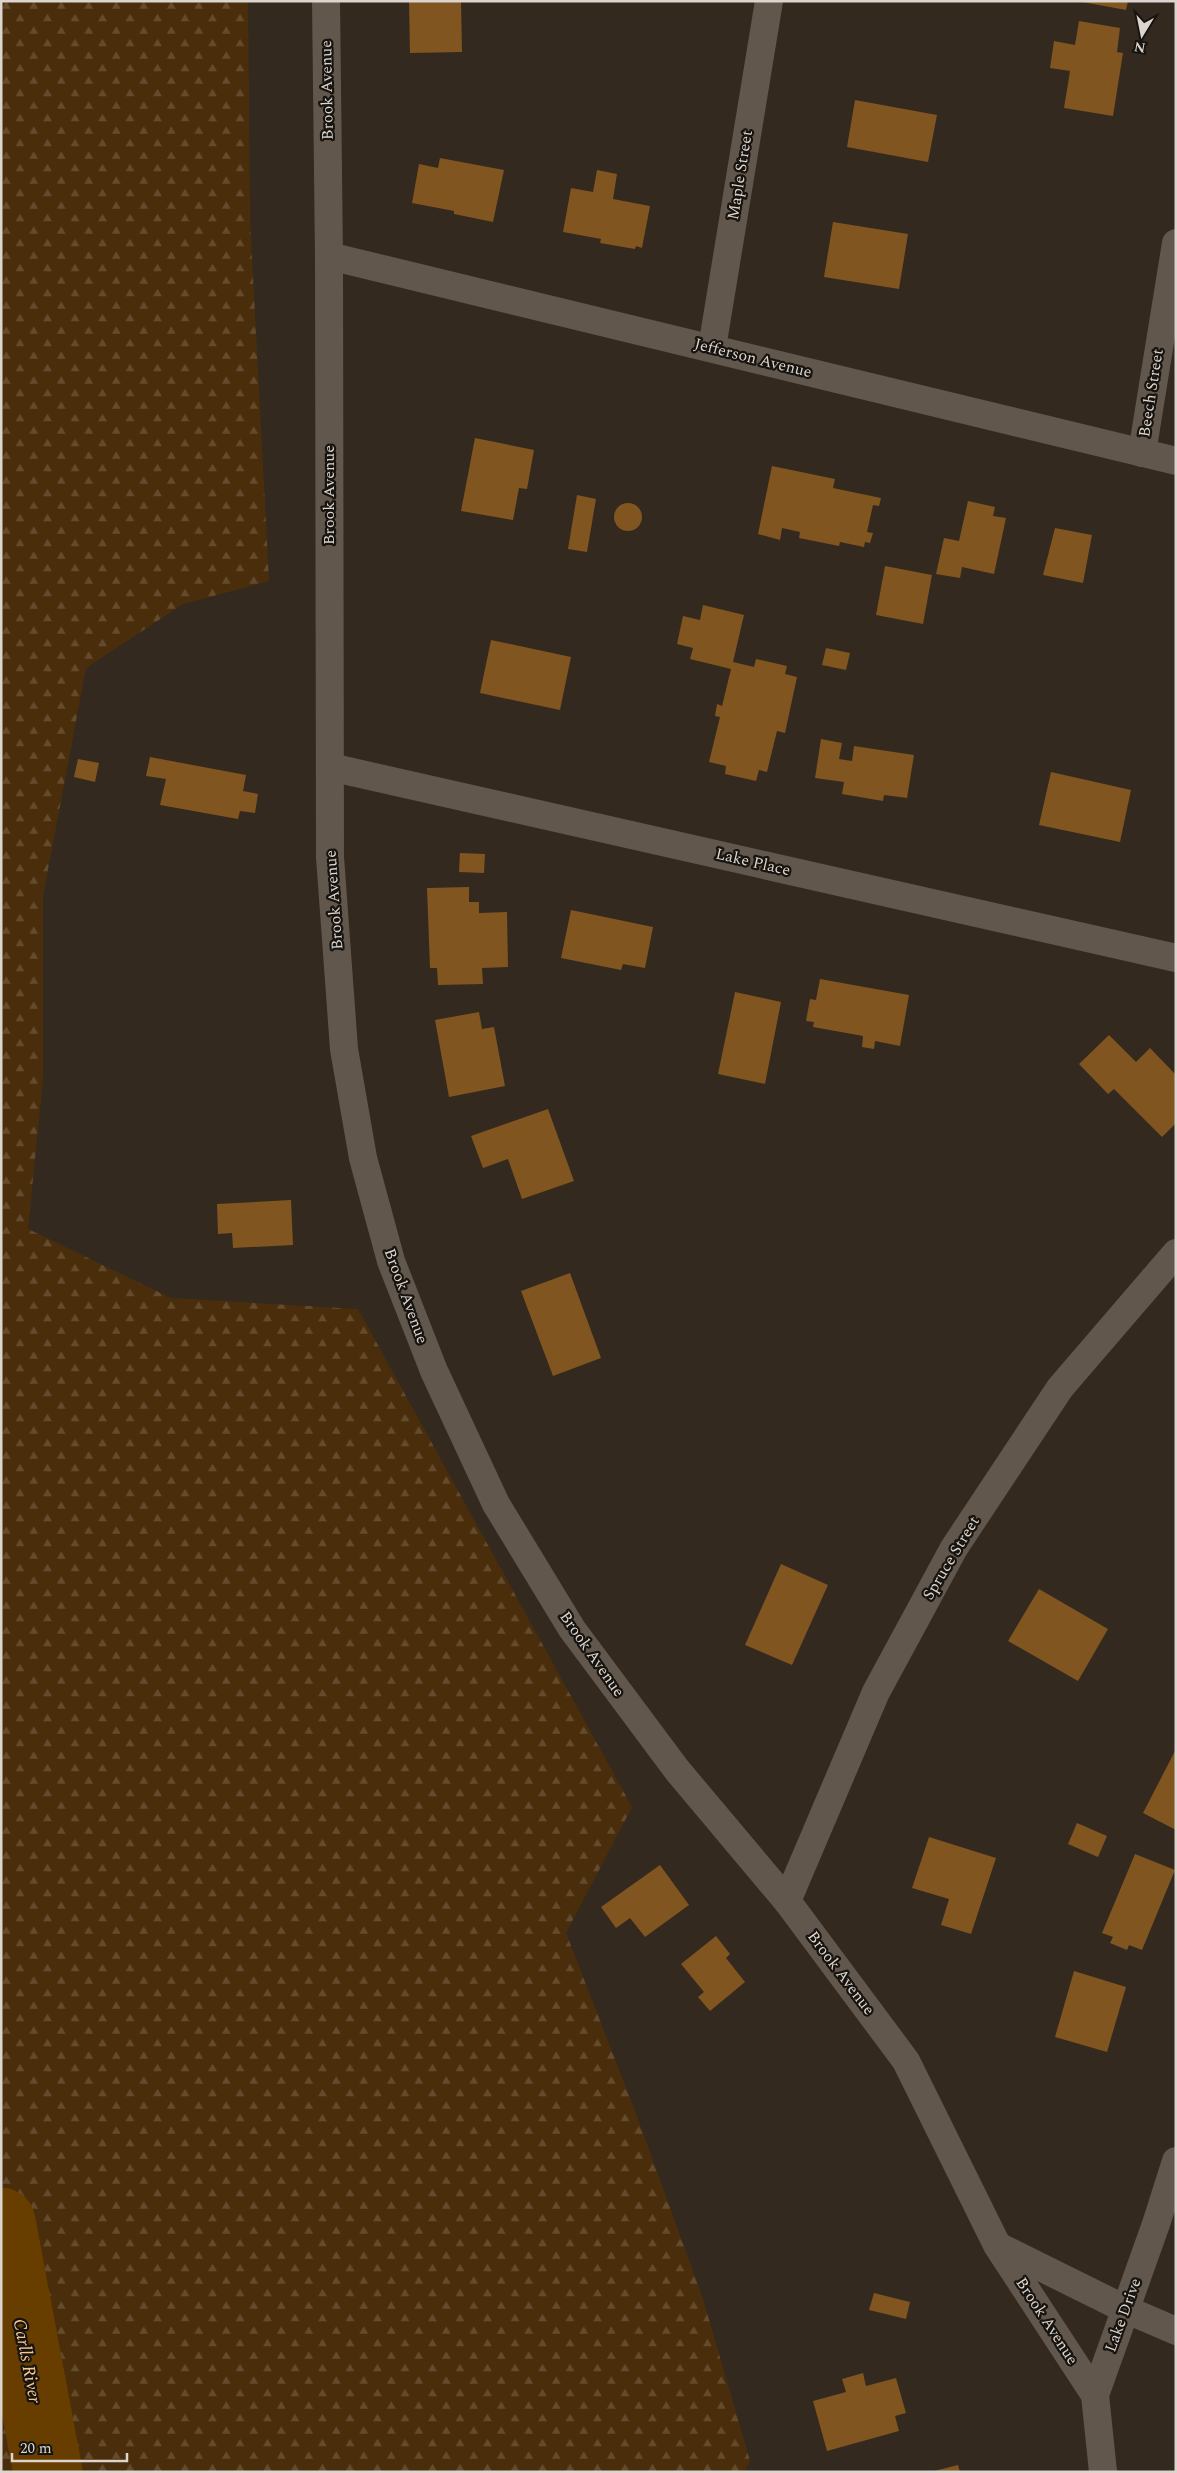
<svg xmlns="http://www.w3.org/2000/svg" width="1177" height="2473" font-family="Spectral,serif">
  <defs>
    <pattern id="forest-firs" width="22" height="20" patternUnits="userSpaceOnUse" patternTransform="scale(1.25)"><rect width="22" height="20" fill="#4a2e0b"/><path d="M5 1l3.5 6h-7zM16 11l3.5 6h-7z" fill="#644b2e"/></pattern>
  </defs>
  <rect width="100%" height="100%" fill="#33291f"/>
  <path fill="url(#forest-firs)" d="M1,1H248L250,220L269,581L183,604L86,668L43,896V1078L28,1229L171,1298L358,1309L632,1807L566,1933L635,2111L703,2299L750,2461L744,2472H1Z"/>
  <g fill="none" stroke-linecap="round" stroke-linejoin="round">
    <path stroke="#683e00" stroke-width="69" d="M1,2222L48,2472"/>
  </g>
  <g fill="#805520">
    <path d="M409,1H461L462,52L410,53Z"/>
    <path d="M1077,1H1128L1126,10Z"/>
    <path d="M1079,21L1120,28L1117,52L1123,53L1113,116L1064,108L1070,71L1050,68L1054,41L1075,45Z"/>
    <path d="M855,100L937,115L928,162L847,147Z"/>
    <path d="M440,158L504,170L493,222L454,214V211L412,203L419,164L438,168Z"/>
    <path d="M597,170L617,174L613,199L650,206L642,248L636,246L635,249L600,243L601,239L563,232L571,188L593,192Z"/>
    <path d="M833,222L908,234L899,289L824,277Z"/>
    <path d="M475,438L534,450L527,489L519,488L513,520L461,511Z"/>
    <path d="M772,466L835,479L833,488L881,498L879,506L873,505L867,532L873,533L870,543L865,542L864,547L840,542L839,546L799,538L800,532L782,528L780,540L758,534Z"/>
    <path d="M577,495L596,499L587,552L568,549Z"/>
    <path d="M968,501L995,507L993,516L1006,518L994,574L962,567L960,578L936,574L944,538L959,541Z"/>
    <circle cx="628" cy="517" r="14"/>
    <path d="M1055,528L1092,535L1083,583L1043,575Z"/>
    <path d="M885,566L932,575L923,624L876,615Z"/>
    <path d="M703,605L744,615L733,662L754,667L756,659L787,666L785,674L797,677L785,733L777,731L767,772L759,770L756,781L725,774L726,766L709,762L720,717L715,716L717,704L722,706L731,669L690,659L693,648L677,644L683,616L700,620Z"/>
    <path d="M491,640L571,657L560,710L480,693Z"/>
    <path d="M826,648L850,653L846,670L822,665Z"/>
    <path d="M821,739L842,743L839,759L852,761L854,746L914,755L907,798L884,795L883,801L842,794L844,782L815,778Z"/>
    <path d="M150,757L246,775L243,791L258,794L255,813L240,811L238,819L160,805L166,779L146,776Z"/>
    <path d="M78,759L99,763L95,782L74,777Z"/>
    <path d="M1051,772L1131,790L1120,842L1039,825Z"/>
    <path d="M460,853L485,854L484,873L459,872Z"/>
    <path d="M469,887V902H479V913L507,912L508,967L482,968L483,984L438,985L437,968H430L427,888Z"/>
    <path d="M571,910L653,927L645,968L623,964L621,970L561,958Z"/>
    <path d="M820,979L909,995L900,1046L875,1041L874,1049L862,1047L863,1036L813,1027L814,1022L806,1021L810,999L816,1000Z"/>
    <path d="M735,992L781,1002L765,1084L718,1074Z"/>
    <path d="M479,1012L482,1029L494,1027L505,1086L449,1097L435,1020Z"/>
    <path d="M1109,1035L1136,1062L1150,1048L1176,1075V1123L1162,1137L1114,1089L1108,1094L1079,1064Z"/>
    <path d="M548,1109L574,1181L522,1199L508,1159L483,1168L471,1136Z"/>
    <path d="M291,1200L293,1245L233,1248L232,1233L218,1234L217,1204Z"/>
    <path d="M570,1273L601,1358L553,1376L521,1291Z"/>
    <path d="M781,1564L828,1585L792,1665L745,1645Z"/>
    <path d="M1039,1589L1108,1629L1078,1681L1008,1641Z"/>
    <path d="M1176,1749V1830L1143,1813Z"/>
    <path d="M1077,1823L1107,1836L1098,1857L1068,1844Z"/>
    <path d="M929,1837L996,1858L971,1934L941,1925L949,1899L912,1888Z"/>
    <path d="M1135,1854L1175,1870L1142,1950L1129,1945L1127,1950L1110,1943L1113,1937L1102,1933Z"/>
    <path d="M660,1865L689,1905L645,1937L630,1918L616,1928L601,1907Z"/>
    <path d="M716,1936L730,1954L726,1958L745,1982L710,2011L698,1997L704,1992L681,1964Z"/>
    <path d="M1074,1971L1126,1987L1107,2052L1055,2037Z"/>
    <path d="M874,2293L910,2302L906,2319L869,2310Z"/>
    <path d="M863,2373L866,2386L896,2378L906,2413L895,2416L899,2431L827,2451L813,2401L846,2392L842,2379Z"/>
    <path d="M958,2465L960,2472H934V2471Z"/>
  </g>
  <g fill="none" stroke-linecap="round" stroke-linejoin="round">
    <g stroke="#62574c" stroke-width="28">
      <path d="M326,1L329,256L330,857L344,1049L363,1158L391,1261L434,1371L496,1504L572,1629L677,1770L787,1901L906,2061L997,2245L1095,2395"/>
      <path d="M329,256L1176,461"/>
      <path d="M712,348L769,1"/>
      <path d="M1142,453L1176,243"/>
      <path d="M330,767L1176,958"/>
      <path d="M787,1901L876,1692L954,1548L1060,1388L1176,1253"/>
      <path d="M998,2246L1125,2309L1176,2331"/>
      <path d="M1103,2472L1095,2395L1156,2224L1176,2161"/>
    </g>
  </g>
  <g text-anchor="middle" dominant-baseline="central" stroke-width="4.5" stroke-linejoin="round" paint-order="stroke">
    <g font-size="16" fill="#dcd5cf" stroke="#17130e">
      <text transform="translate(327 90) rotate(-91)">Brook Avenue</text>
      <text transform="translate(740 175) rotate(-81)">Maple Street</text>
      <text transform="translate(753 358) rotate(14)">Jefferson Avenue</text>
      <text transform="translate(1151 393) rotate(-81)">Beech Street</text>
      <text transform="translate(329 495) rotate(-90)">Brook Avenue</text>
      <text transform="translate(753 862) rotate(13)">Lake Place</text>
      <text transform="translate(334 900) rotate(-94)">Brook Avenue</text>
      <text transform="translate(406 1296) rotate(70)">Brook Avenue</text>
      <text transform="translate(951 1558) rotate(-59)">Spruce Street</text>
      <text transform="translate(592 1654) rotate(55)">Brook Avenue</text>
      <text transform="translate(841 1973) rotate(53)">Brook Avenue</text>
      <text transform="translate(1123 2315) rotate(-70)">Lake Drive</text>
      <text transform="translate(1047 2321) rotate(57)">Brook Avenue</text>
    </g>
    <g font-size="18" font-style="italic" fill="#f8c996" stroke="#17130e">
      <text transform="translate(27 2361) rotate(79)">Carlls River</text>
    </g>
  </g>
  <rect width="1177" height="2473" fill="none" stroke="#dcd5cf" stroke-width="5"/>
  <g transform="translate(1142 35) rotate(190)" stroke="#17130e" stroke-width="4" paint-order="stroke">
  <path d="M0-4L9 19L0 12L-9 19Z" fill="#dcd5cf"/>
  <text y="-8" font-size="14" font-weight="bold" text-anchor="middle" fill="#dcd5cf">N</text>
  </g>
  <path d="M12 2453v8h115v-8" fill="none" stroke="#dcd5cf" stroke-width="2.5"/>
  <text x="20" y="2453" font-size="15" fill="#dcd5cf" stroke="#17130e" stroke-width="4" paint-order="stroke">20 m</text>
</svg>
